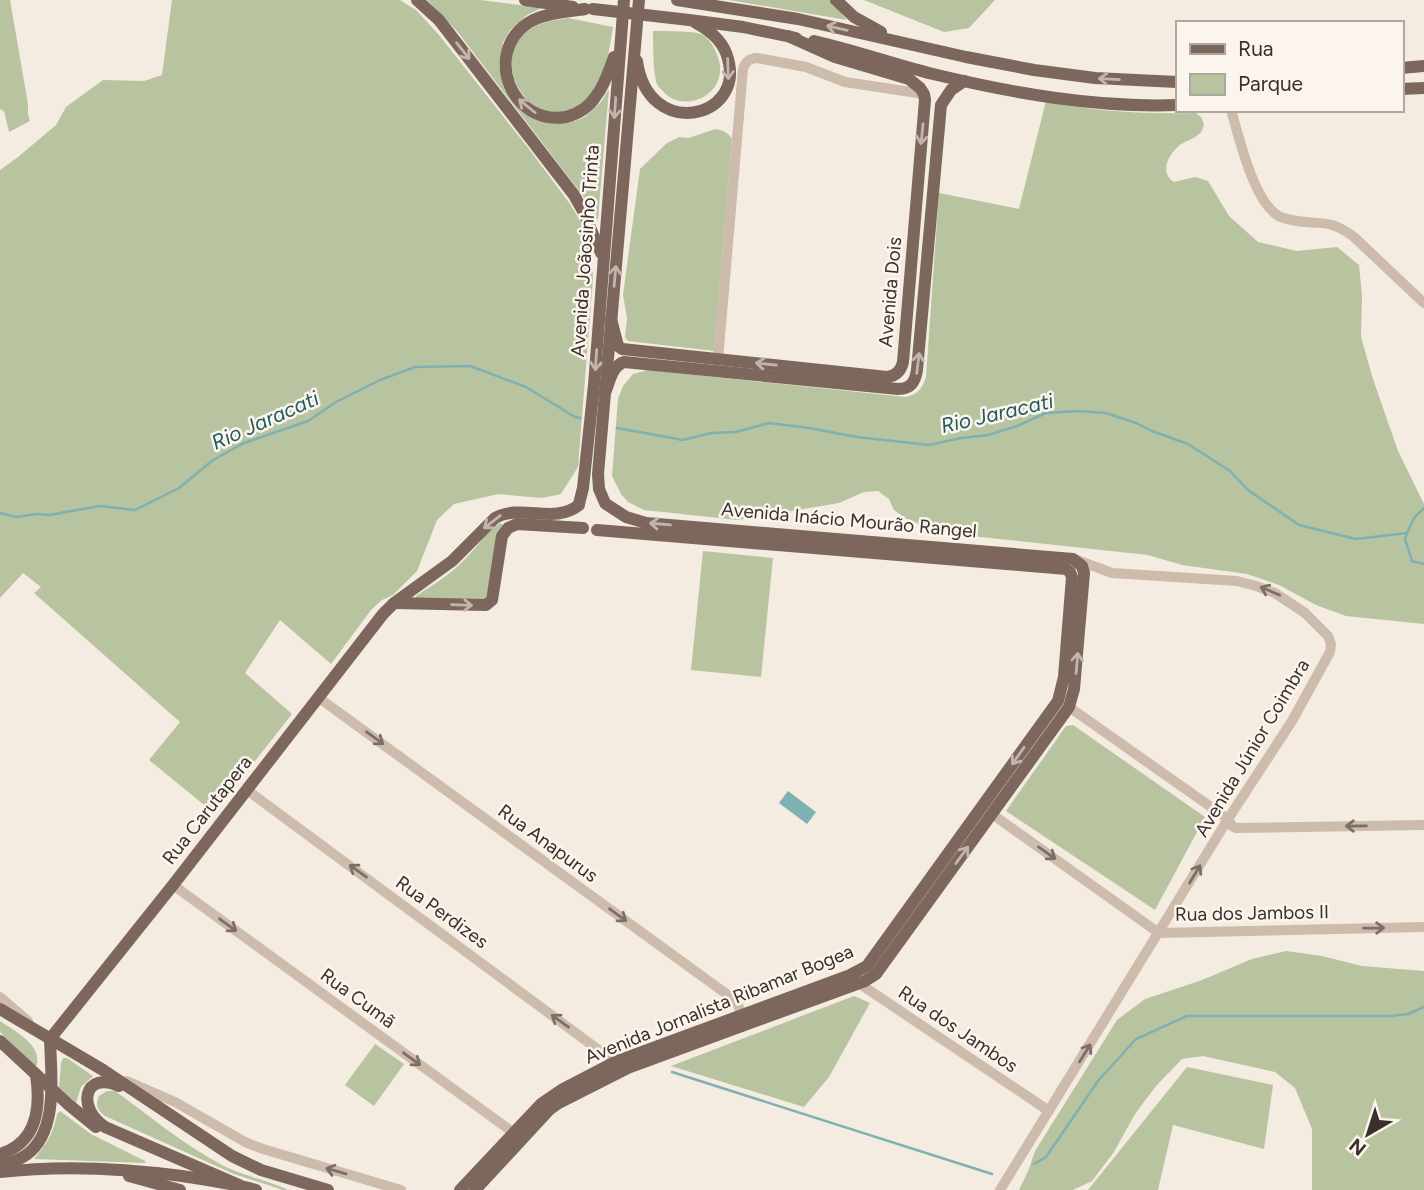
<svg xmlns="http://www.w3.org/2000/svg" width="1424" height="1190" font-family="Figtree,sans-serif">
  <rect width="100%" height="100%" fill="#f4ebe1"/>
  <g fill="#b8c4a0">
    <path d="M0,0H10L28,104V115L30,121L9,132L4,111L0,109Z"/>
    <path d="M172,0H400L416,10L439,35L529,149L570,204L584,227L591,251L593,278L578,467L561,494L542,498L498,494L454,504L437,520L417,571L393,595L382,600L371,610L331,664L280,620L245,673L292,714L214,813L149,760L180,722L34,593L41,587L23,573L0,598V170L18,157L56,125L66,107L103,80L144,81L162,75Z"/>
    <path d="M427,0H480L542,8L527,15L510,30L503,42L499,66L505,88L541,121L553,123L575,121L585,117L601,102L609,89L598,219H594L583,196L457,31Z"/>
    <path d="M729,0H831L847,20Z"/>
    <path d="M864,0H995L969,28L944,32Z"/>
    <path d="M568,18L613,27C610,47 606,72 596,90C593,94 588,97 584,101C536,145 478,55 536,26C546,21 557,20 568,18Z"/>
    <path d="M653,31C664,31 693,31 701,34C709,38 715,48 717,55C719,60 721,66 720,71C719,96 688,110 668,96C665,93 659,88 657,84C653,74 653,42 653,31Z"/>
    <path d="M1046,101C1096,112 1145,114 1196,113L1201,117L1204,124C1203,128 1202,132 1199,134C1194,139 1185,141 1180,145C1168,154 1159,173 1174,182L1195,177L1208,181L1229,216L1258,242L1297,251L1337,247L1359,265L1362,296L1361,337L1372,376L1398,451L1424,504V624L1346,616L1316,605L1279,585L1247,574L1182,565L1148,555L953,534L924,526L905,518L894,510L889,499L878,491L864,492L839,503L738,520L644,510L628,502L621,494L612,476L618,399L623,386L633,374L648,370L906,397C918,394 922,389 926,377L939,193L1019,209Z"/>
    <path d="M715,129C722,130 728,132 732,139L714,351L628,341L625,337L627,318L623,295L640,169L667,143L679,137L689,138Z"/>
    <path d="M500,523L503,525L497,534L486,600L416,598V596C433,585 451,574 465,559C477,547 486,533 500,523Z"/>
    <path d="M703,551L773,558L761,677L691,670Z"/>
    <path d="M1073,725L1205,817L1155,910L1006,811L1066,726Z"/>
    <path d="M1286,951L1322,956L1362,966L1424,971V1190H1312V1129L1295,1088L1275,1072L1203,1056L1182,1059L1156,1086L1135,1114L1114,1152L1092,1181L1073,1190H1019L1029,1169L1035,1151L1117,1020L1145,999L1202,980L1252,959Z"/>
    <path d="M854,996L870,1003L829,1077L804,1107L671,1066Z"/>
    <path d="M0,1021C16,1032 41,1044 37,1065L34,1066L0,1032Z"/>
    <path d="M375,1044L404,1064L374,1106L345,1085Z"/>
    <path d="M63,1058H67L93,1076L81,1087L76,1103L59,1087L61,1063Z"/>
    <path d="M1187,1067L1273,1085L1264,1149L1173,1125L1158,1190H1088Z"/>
    <path d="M107,1091H115C150,1116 184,1145 222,1165C243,1176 267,1180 288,1190H283L234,1174L105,1116C97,1110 95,1105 99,1096Z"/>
    <path d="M60,1111L91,1134L145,1161L146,1163L34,1159C47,1143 53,1135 57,1114Z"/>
  </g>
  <path fill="#7fb0b2" d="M788,791L816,812L807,824L779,803Z"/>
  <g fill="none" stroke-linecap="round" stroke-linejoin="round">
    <g stroke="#7fb0b2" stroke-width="2.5">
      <path d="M617,428L683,440L711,433L736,432L769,423L809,428L857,437L929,445L961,438L988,435L1017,426L1046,413L1078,411L1106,413L1136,423L1152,431L1188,444L1230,471L1248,490L1299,525L1356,539L1407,533L1414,518L1424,508"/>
      <path d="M0,513L16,517L37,514L49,515L100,506L135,510L179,488L213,460L244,443L308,421L336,402L380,380L415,367L470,366L526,387L575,417L580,418"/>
      <path d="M1407,533L1405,539L1412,561L1424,564"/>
      <path d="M672,1072L992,1174"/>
      <path d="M1034,1164L1046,1157L1098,1081L1136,1039L1187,1016H1391L1408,1014L1424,1007"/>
    </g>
    <g stroke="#cdbbac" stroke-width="10">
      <path d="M1231,110C1239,137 1253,199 1277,215C1281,218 1287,219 1292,220C1320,226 1327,217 1354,237L1424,303"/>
      <path d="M718,360L743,69C745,62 750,58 757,58L806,67L845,82L924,94"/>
      <path d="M319,698L732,998L737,1003L744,1019"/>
      <path d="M1069,707L1228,819L1232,826L1236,828L1424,825"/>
      <path d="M247,790L615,1062"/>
      <path d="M992,814L1159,933L1424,927"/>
      <path d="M173,885L518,1136"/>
      <path d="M854,980L1049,1111"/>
      <path d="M0,997L28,1021"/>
      <path d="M127,1081L175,1102L245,1142L263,1149L401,1190"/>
      <path d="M1000,1190L1228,819L1292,721L1330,652L1331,644L1328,636L1305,613L1275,593L1256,586L1237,581L1112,573L1077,560"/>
    </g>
    <g stroke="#7d675c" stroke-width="12">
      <path d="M417,0L439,20L574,195L583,211L601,253"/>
      <path d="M525,0L573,7"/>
      <path d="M677,0L798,19L966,57L1034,70L1095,78L1177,82"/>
      <path d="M836,0L854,17L881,32"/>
      <path d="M585,9C568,12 543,13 528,23C483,53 511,126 566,117C578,114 589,107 596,96C605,85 609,70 614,57"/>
      <path d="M689,20L743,27L796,38"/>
      <path d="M814,41C854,50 893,64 933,74C1012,93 1095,108 1177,105"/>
      <path d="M637,61C648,141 745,119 728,59C724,42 711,31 696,23"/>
      <path d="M1401,68L1424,66"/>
      <path d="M1401,89L1424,88"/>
      <path d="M611,319L618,346L622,349L887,377C896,376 901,371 903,362L925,100L924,94L920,88L909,79L835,57L788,36"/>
      <path d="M605,393C610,381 612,366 624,362L898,389C911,389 915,382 917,370L941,105L951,90L964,81"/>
      <path d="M605,503L599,489L598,474L639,0"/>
      <path d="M579,504L583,488L594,385L624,0"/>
      <path d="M395,603L486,605L492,600L502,536L508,528L517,524L583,528"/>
      <path d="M0,1009L103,1070L232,1156L261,1170L328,1190"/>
      <path d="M50,1039L173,885L383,614L394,603L452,561L495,518C522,503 554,525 579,505"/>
      <path d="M0,1041L69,1105L96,1127"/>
      <path d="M119,1086C84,1070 76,1108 105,1127L239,1185"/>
      <path d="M0,1154C37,1143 41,1108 36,1075"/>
      <path d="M0,1166C9,1163 18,1161 26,1155C59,1132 51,1075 50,1039"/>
      <path d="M0,1172C61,1165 122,1168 182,1176C207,1180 232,1183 256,1190"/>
      <path d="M129,1176L180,1190"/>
      <path d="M460,1190L541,1104L563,1089L615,1062L848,976L867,966L1058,701L1064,677L1072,577L1070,572L1066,569L597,530"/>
      <path d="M475,1190L550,1109L557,1104L630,1067L865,981L876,974L1069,707L1074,689L1084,573L1082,566L1073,559L646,523L626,517L606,504"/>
    </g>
    <path stroke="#7d675c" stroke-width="12" d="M593,9L689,20"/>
  </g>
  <defs><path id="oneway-shaft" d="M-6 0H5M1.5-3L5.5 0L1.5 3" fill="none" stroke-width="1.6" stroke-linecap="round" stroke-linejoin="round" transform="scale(1.75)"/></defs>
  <g stroke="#c2b5ac">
    <use href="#oneway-shaft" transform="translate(837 28) rotate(-167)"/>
    <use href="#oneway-shaft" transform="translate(463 51) rotate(52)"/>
    <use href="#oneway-shaft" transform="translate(728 69) rotate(88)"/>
    <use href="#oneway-shaft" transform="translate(1109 79) rotate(-177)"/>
    <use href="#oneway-shaft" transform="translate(527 106) rotate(-141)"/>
    <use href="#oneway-shaft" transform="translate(615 108) rotate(94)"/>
    <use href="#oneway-shaft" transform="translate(922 134) rotate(96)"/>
    <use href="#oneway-shaft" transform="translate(615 276) rotate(-85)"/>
    <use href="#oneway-shaft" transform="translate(596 360) rotate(94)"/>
    <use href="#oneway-shaft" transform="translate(918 363) rotate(-83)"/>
    <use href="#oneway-shaft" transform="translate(766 364) rotate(-174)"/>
    <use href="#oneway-shaft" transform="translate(492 522) rotate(142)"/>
    <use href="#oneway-shaft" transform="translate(660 524) rotate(-175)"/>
    <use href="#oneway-shaft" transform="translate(462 605) rotate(2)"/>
    <use href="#oneway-shaft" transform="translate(1077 663) rotate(-85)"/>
    <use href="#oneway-shaft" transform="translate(1018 756) rotate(125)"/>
    <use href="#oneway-shaft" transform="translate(962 855) rotate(-54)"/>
  </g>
  <g stroke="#7d6f65">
    <use href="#oneway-shaft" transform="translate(1270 591) rotate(-157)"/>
    <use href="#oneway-shaft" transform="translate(375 738) rotate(36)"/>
    <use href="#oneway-shaft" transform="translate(1356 826) rotate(179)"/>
    <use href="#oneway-shaft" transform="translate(1047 853) rotate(35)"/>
    <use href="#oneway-shaft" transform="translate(358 871) rotate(-144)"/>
    <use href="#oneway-shaft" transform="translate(1195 874) rotate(-59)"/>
    <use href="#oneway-shaft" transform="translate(618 915) rotate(36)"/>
    <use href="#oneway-shaft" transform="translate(228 925) rotate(36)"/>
    <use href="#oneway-shaft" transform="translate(1374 928) rotate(-1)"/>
    <use href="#oneway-shaft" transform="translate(560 1021) rotate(-144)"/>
    <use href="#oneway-shaft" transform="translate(1085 1053) rotate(-58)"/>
    <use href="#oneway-shaft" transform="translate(412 1059) rotate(36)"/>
    <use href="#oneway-shaft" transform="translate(336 1171) rotate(-164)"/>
  </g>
  <g text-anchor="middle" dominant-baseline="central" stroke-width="5" stroke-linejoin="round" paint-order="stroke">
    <g font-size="19" fill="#3b302b" stroke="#fbf5ee">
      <text transform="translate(585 251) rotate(-86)">Avenida Joãosinho Trinta</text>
      <text transform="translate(890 292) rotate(-85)">Avenida Dois</text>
      <text transform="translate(849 520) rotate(5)">Avenida Inácio Mourão Rangel</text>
      <text transform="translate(1252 748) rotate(-59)">Avenida Júnior Coimbra</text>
      <text transform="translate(207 810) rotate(-52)">Rua Carutapera</text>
      <text transform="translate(548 843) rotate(36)">Rua Anapurus</text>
      <text transform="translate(442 912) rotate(36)">Rua Perdizes</text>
      <text transform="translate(1252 913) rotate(-1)">Rua dos Jambos II</text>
      <text transform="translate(358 998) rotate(36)">Rua Cumã</text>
      <text transform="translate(719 1004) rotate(-22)">Avenida Jornalista Ribamar Bogea</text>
      <text transform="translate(958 1029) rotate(34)">Rua dos Jambos</text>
    </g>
    <g font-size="21" font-style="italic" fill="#1f5a5e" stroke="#fbf5ee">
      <text transform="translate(997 413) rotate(-13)">Rio Jaracati</text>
      <text transform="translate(265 420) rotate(-24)">Rio Jaracati</text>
    </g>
  </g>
  <rect x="1176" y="21" width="228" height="91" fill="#fbf5ee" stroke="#aea6a0" stroke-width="2"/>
  <rect x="1190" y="44" width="35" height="10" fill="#7d675c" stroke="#aea6a0" stroke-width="2"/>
  <text x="1238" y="56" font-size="21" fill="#3b302b">Rua</text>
  <rect x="1190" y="74" width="35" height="21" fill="#b8c4a0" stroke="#aea6a0" stroke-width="2"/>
  <text x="1238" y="91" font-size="21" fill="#3b302b">Parque</text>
  <g transform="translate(1368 1134) rotate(219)" stroke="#fbf5ee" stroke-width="5" paint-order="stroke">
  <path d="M0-5L12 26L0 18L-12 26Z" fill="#3b302b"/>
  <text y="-10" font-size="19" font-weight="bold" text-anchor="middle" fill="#3b302b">N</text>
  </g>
</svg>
